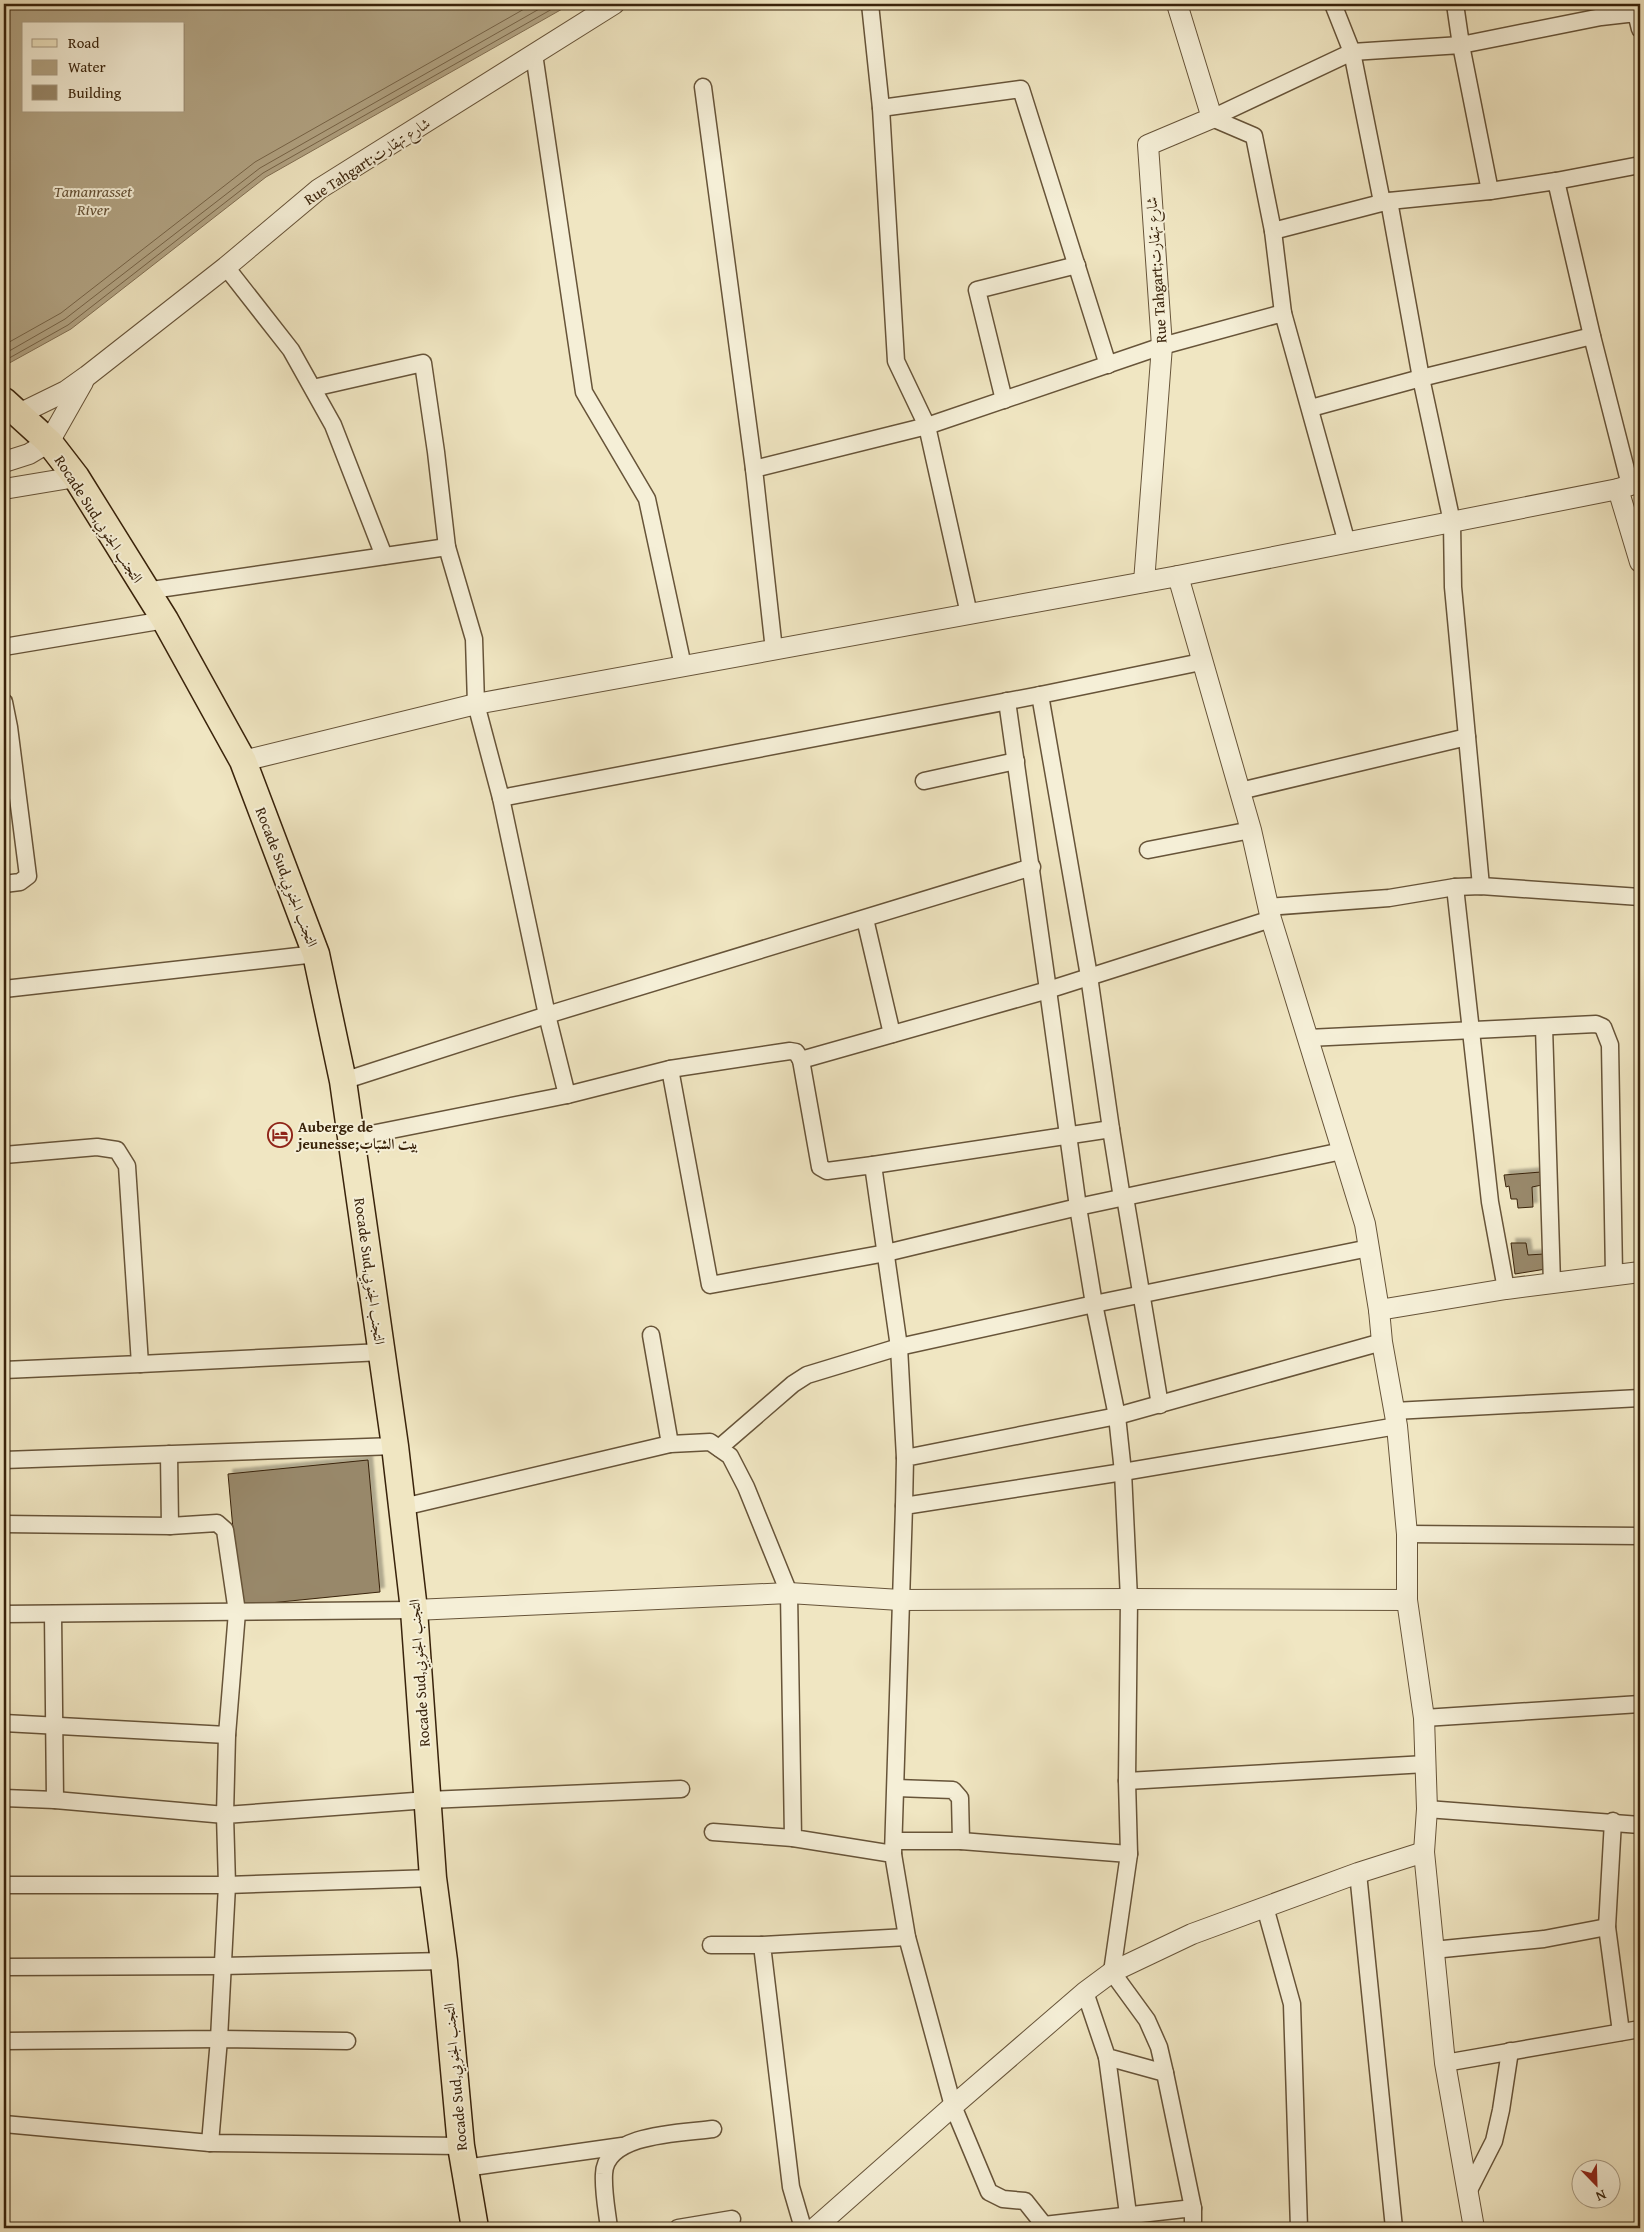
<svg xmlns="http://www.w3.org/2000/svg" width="1644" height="2232" font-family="'Gentium Book Plus',Amiri,serif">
  <defs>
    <filter id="shadow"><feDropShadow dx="4.5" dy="-4.5" stdDeviation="1" flood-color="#0004"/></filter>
  </defs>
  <rect width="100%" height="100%" fill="#f0e6c2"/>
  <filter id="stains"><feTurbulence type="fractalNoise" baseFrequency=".004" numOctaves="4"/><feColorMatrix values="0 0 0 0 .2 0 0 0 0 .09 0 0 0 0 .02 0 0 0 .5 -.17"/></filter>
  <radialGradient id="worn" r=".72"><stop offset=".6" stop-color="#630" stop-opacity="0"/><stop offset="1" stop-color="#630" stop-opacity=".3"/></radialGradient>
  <path fill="#b2a484" stroke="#827054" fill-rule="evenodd" d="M4,4H571L266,177L71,329L4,366ZM24,24H184V111H24Z"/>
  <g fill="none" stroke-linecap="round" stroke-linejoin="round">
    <g stroke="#766448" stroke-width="1">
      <path d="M4,345L61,313L255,162L533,4"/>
      <path d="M4,354L65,319L260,168L548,4"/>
      <path d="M4,361L68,325L263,173L561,4"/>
    </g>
  </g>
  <g fill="#98886a" stroke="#39230b" filter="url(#shadow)">
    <path d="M1541,1172L1542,1185L1532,1187L1533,1207L1518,1208L1517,1199H1511L1509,1186L1506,1187L1504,1175Z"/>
    <path d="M1511,1243H1526L1528,1255L1544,1254L1546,1269L1515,1274Z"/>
    <path d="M368,1460L380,1592L240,1606L228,1474Z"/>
  </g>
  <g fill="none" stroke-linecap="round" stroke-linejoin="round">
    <defs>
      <g id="minor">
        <path d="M870,4L881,108L896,361L927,426L969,614"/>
        <path d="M1333,4L1352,52L1382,202"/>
        <path d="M1455,4L1461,45L1601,17L1636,13L1640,29"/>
        <path d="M534,54L584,392L647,499L683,666"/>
        <path d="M703,87L754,469"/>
        <path d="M881,108L1021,89L1108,365"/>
        <path d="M1212,118L1352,52L1461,45L1490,191"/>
        <path d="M1212,118L1254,136L1273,231L1283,313"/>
        <path d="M1556,181L1640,165"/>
        <path d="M1389,201L1490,191L1556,181L1592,336"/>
        <path d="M1273,231L1389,201L1421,378L1452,522L1453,587L1467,737"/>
        <path d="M226,267L291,350L333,425L384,556"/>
        <path d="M313,388L423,363L436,452L447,547"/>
        <path d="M1004,400L977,290L1077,265"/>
        <path d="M1311,408L1421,378L1592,336L1630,485"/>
        <path d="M145,591L447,547L474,639L476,704L501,798L1040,695L1201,662"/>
        <path d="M4,647L165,620"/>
        <path d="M774,650L754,469L927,426L1162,346L1283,313L1347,543"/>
        <path d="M1040,695L1089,976L1111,1129"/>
        <path d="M4,702L9,727L28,876L20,882L4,884"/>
        <path d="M924,781L1016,761"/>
        <path d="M1240,791L1467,737L1481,886"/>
        <path d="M1148,850L1251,830"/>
        <path d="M1455,887L1490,1202L1506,1289"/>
        <path d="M1268,907L1389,898L1455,887L1481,886L1640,897"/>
        <path d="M865,919L892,1034"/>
        <path d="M1271,919L1048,990L1078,1207L1094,1304L1117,1416L1123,1472L1129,1599L1127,1781L1426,1764"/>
        <path d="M4,989L316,954"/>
        <path d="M1544,1027L1552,1283"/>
        <path d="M1308,1038L1596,1024L1603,1027L1610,1045L1614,1274"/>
        <path d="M801,1060L820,1167L827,1171L873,1165L899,1347L905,1458"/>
        <path d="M670,1069L710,1285L886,1253L1078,1207L1342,1151"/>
        <path d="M343,1081L547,1015L501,798"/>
        <path d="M567,1095L670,1069L790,1051L796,1052L801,1060L1048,990L1007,701"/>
        <path d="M351,1138L567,1095L547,1015L1032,867"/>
        <path d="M4,1155L97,1147L117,1150L127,1166L140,1364L4,1370"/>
        <path d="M873,1165L1111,1129L1122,1198"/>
        <path d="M1125,1197L1160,1405"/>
        <path d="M651,1335L670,1444"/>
        <path d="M140,1364L382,1352"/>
        <path d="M1394,1411L1640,1398"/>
        <path d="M719,1448L793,1384L807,1375L899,1347L1094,1304L1369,1248"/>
        <path d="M169,1454L170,1526"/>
        <path d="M4,1460L395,1446"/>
        <path d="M904,1506L905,1458L1117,1416L1382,1342"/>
        <path d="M403,1507L670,1444L710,1442L730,1456L746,1487L789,1593L793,1838L893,1854L907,1937L953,2106L989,2192L1003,2199L1025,2201L1044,2225"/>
        <path d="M4,1524L170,1526L217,1523L225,1530L237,1612L227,1735L4,1723"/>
        <path d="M1407,1534L1640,1536"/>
        <path d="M4,1614L414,1610"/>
        <path d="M53,1614L55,1800"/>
        <path d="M1424,1718L1640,1704"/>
        <path d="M1127,1781L1129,1854L1112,1972L1147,2020L1159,2047L1165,2073"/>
        <path d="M896,1788L953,1790L960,1798L961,1841"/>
        <path d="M4,1798L55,1800L225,1815L227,1735"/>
        <path d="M1427,1809L1640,1825"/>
        <path d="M1613,1821L1607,1927L1621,2032"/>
        <path d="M713,1832L793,1838"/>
        <path d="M894,1841H961L1129,1854"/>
        <path d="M893,1854L904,1506L1123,1472L1397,1426"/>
        <path d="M1358,1873L1394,2228"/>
        <path d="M4,1885H227L225,1815L428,1800L681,1789"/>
        <path d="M1265,1907L1292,2004L1299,2228"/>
        <path d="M711,1945H762"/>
        <path d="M1433,1950L1544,1939L1607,1927"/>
        <path d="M4,1967L221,1966L444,1961"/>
        <path d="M1085,1992L1107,2057L1165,2073L1193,2208"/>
        <path d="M4,2041L219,2039L227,1885L433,1878"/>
        <path d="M1107,2057L1128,2214"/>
        <path d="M1445,2063L1640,2029"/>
        <path d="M4,2124L210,2143L461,2146"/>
        <path d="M210,2143L219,2039L347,2041"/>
        <path d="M465,2168L622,2146"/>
        <path d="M1468,2192L1494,2141L1501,2110L1510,2051"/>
        <path d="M609,2228C607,2211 603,2192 604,2174C605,2133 683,2133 713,2129"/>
        <path d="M678,2228L732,2219"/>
        <path d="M803,2228L791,2187L762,1945L907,1937"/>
        <path d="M1045,2228L1044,2225L1193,2208V2228"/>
      </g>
      <g id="tertiary">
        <path d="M19,414L66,391L87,376L226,267L319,189L614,4"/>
        <path d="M4,462L29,454L49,442L83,382"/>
        <path d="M4,489L76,477"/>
        <path d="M1618,489L1640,562"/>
        <path d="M1178,576L1618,489L1640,482"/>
        <path d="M1144,582L1162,346L1148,145L1212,118L1177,4"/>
        <path d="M243,761L476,704L1178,576L1251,830L1271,919L1365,1224L1379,1310L1382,1342L1397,1426L1407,1534V1600L1424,1718L1427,1809L1424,1852L1445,2063L1474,2228"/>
        <path d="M1379,1310L1506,1289L1640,1272"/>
        <path d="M414,1610L789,1593L900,1600L1129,1599L1407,1600"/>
        <path d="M815,2228L953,2106L1085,1992L1112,1972L1192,1934L1358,1873L1424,1852"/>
      </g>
      <path id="primary" d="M4,401L49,442L76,477L165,620L243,761L316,954L343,1081L395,1446L414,1610L433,1878L444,1961L461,2146L475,2228"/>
    </defs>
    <use href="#minor" stroke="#675439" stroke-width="19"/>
    <use href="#tertiary" stroke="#675439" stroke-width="22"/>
    <use href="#primary" stroke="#39230b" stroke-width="29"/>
    <use href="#minor" stroke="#f5efd7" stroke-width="16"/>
    <use href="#tertiary" stroke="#f5efd7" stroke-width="20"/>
    <use href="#primary" stroke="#f0e6c2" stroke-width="26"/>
  </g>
  <defs>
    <symbol id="hotel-ring" viewBox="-11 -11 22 22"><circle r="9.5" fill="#f5efd7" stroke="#8f2418" stroke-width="1.5"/><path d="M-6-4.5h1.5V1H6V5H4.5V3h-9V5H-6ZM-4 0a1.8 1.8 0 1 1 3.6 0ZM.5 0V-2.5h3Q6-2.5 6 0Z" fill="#8f2418"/></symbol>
  </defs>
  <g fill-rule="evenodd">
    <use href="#hotel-ring" x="266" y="1121" width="28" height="28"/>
  </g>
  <g text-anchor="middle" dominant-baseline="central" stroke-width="4" stroke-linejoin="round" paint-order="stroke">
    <g font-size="15" fill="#39230b" stroke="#f5efd7">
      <text transform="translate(367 161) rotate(-33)">Rue Tahgart;شارع تهقارت</text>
      <text transform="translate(1156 270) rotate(-94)">Rue Tahgart;شارع تهقارت</text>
      <text transform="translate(99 519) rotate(57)">Rocade Sud,التجنب الجنوبي</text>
      <text transform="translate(287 877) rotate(69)">Rocade Sud,التجنب الجنوبي</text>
      <text transform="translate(370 1271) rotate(82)">Rocade Sud,التجنب الجنوبي</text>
      <text transform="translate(419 1673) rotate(-94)">Rocade Sud,التجنب الجنوبي</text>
      <text transform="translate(455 2077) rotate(-95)">Rocade Sud,التجنب الجنوبي</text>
    </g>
    <g font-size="15" font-weight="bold" fill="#39230b" stroke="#f5efd7" text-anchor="start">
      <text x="298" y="1126">Auberge de<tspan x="298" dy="17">jeunesse;بيت الشباب</tspan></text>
    </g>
    <g font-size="16" font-style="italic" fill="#635035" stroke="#f5efd7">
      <text x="93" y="191">Tamanrasset<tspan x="93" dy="18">River</tspan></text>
    </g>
  </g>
  <rect width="1644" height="2232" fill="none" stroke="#f0e6c2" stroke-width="20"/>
  <rect x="5" y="5" width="1634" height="2222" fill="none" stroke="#39230b" stroke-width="2.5"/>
  <rect x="10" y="10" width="1624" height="2212" fill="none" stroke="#39230b"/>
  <rect x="22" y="22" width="162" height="90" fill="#f5efd7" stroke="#aa9d85"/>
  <rect x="32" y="39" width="25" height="8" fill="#f0e6c2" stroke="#aa9d85"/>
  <text x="68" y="48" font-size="15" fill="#39230b">Road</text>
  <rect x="32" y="60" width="25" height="15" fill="#b2a484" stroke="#aa9d85"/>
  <text x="68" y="72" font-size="15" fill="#39230b">Water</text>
  <rect x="32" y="85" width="25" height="15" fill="#98886a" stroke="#aa9d85"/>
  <text x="68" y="98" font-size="15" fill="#39230b">Building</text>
  <g transform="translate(1596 2184) rotate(157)"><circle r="24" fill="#f5efd7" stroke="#aa9d85"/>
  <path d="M0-4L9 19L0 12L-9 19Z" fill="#8f2418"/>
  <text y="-8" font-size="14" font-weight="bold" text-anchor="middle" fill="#39230b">N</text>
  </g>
  <rect width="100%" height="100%" filter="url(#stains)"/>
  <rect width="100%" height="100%" fill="url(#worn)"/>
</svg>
